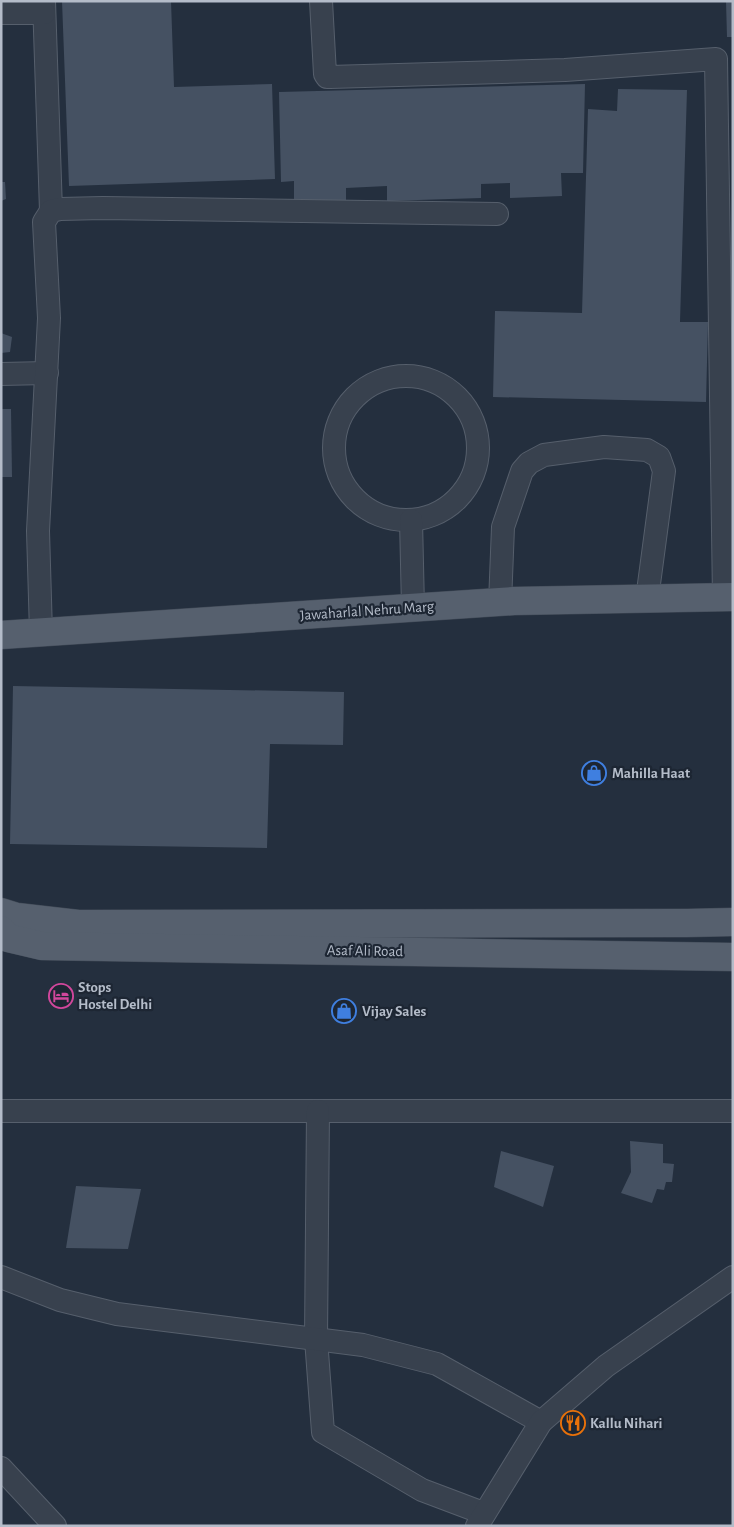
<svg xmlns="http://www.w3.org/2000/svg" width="734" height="1527" font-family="'Alegreya Sans',sans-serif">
  <rect width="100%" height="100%" fill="#242f3e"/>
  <g fill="#455162">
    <path d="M62,1H171L174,87L272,84L275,179L69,186Z"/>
    <path d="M726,1H733V37H727Z"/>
    <path d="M585,84L583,173H561L562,196L510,198V183L481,184V198L387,201V186L346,188V202L294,203V181L281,182L279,92Z"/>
    <path d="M618,89L687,90L680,322H708L706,402L493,397L495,311L582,313L588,109L617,111Z"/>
    <path d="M1,182H5L6,199L1,201Z"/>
    <path d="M1,333L12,337L10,352L1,353Z"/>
    <path d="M1,409H11L12,477H1Z"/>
    <path d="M13,686L344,692L343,745L270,744L267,848L10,844Z"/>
    <path d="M630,1141L663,1144V1163L674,1164L672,1182H666L664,1190L657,1189L652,1203L621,1193L631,1172Z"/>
    <path d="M501,1151L554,1166L543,1207L494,1187Z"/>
    <path d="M76,1186L141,1189L128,1249L66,1248Z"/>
  </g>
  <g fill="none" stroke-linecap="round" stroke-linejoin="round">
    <defs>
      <g id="minor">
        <path d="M44,1L51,211"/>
        <path d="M321,1L325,74L327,77H330L565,70L716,59L724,598"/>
        <path d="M1,13H44"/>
        <path d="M1,374L47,373"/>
        <circle cx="406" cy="448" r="72"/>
        <path d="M411,520L413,608"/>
        <path d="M500,603L503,527L522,471L529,463L544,455L604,447L647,450L659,457L664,471L647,599"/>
        <path d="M41,633L38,531L49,318L44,222L51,211L60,209L103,208L497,214"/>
        <path d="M1,1111H733"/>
        <path d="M318,1111L316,1339L323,1432L422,1490L483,1513"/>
        <path d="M1,1277L60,1300L117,1314L363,1345L437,1364L541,1422"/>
        <path d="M1,1468L55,1526"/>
        <path d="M477,1526L541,1422L606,1366L733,1277"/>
      </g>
      <g id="major">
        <path d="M1,635L514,601L733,597"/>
        <path d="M1,912L17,917L78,924L687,923L733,922"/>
        <path d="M1,930L8,938L42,946L733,957"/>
      </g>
    </defs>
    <use href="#minor" stroke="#565f6c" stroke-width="24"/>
    <use href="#major" stroke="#414a57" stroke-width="29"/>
    <use href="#minor" stroke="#38414e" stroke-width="22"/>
    <use href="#major" stroke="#56606e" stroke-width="28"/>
  </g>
  <defs>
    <symbol id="shop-ring" viewBox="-11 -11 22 22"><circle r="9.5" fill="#1d2633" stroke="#3f7fe0" stroke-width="1.5"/><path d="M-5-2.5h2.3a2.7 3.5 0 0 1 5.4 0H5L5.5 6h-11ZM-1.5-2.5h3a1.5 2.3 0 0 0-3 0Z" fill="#3f7fe0"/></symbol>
    <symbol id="hotel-ring" viewBox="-11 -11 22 22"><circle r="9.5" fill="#1d2633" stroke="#d1479c" stroke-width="1.5"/><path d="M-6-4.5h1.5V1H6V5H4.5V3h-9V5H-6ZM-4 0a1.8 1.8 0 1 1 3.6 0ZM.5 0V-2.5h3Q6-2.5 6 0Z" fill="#d1479c"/></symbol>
    <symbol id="restaurant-ring" viewBox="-11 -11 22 22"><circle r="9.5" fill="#1d2633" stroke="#e8710a" stroke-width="1.5"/><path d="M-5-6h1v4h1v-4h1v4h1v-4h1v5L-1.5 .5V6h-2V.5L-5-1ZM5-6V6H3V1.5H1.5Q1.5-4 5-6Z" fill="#e8710a"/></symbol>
  </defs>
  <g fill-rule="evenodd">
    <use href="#shop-ring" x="580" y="759" width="28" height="28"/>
    <use href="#hotel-ring" x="47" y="982" width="28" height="28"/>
    <use href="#shop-ring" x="330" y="997" width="28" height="28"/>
    <use href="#restaurant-ring" x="559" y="1409" width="28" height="28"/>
  </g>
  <g text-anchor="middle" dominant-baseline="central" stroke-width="4.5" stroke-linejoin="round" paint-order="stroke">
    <g font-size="15" fill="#b4bcc9" stroke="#1d2633">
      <text transform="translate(367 611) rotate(-4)">Jawaharlal Nehru Marg</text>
      <text transform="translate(365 951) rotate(1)">Asaf Ali Road</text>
    </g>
    <g font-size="15" font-weight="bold" fill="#b4bcc9" stroke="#1d2633" text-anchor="start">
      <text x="612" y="773">Mahilla Haat</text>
      <text x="78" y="987">Stops<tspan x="78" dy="17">Hostel Delhi</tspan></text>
      <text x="362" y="1011">Vijay Sales</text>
      <text x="590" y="1423">Kallu Nihari</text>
    </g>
  </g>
  <rect width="734" height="1527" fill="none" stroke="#b4bcc9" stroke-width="5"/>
</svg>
